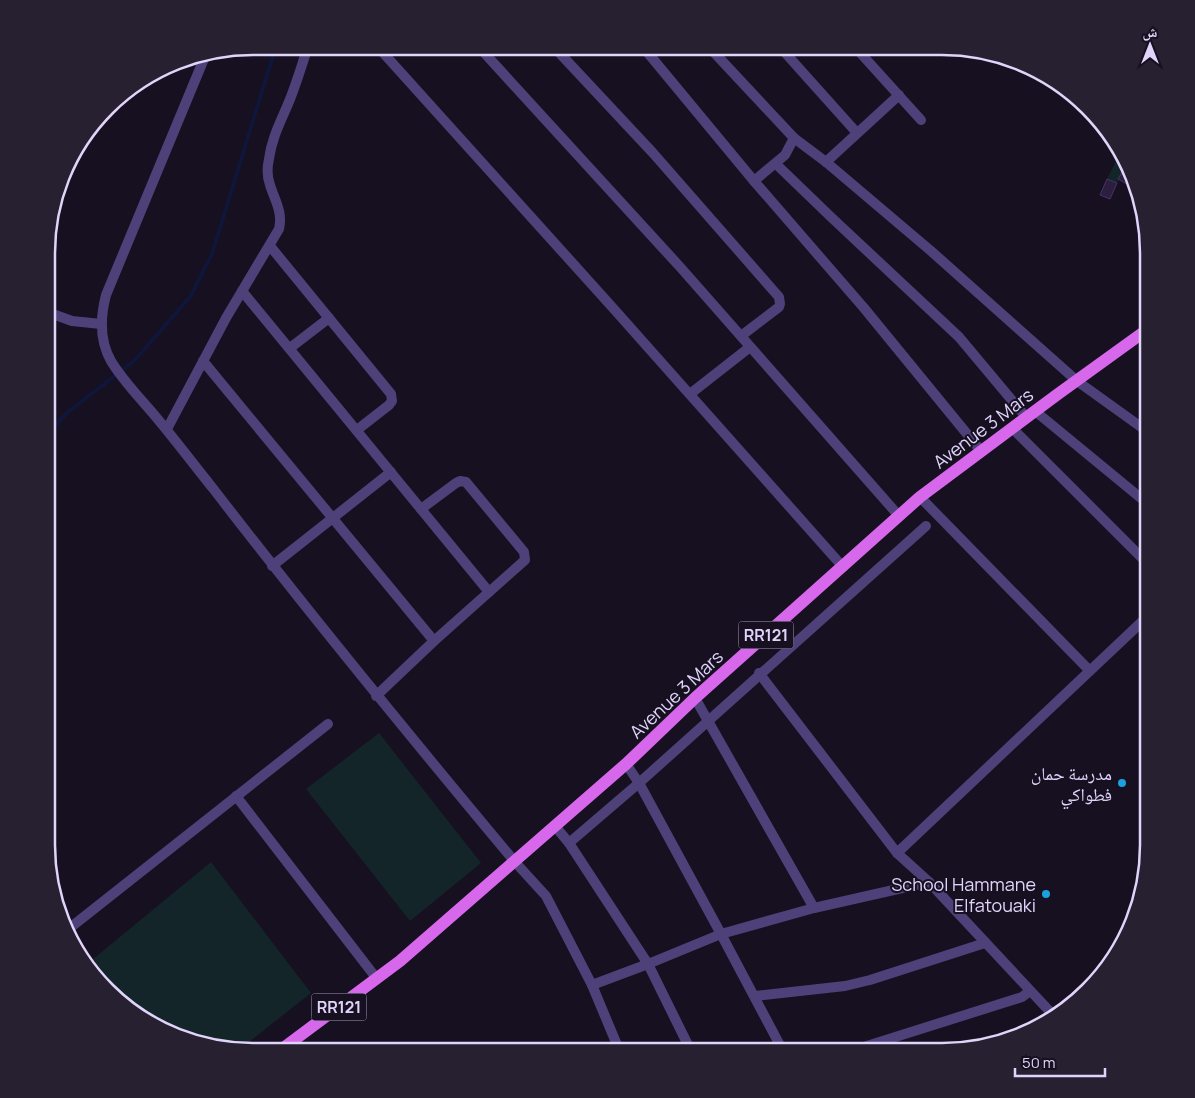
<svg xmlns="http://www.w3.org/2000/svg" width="1195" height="1098" font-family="Manrope,'Noto Naskh Arabic',sans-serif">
  <rect width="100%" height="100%" fill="#161020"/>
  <g fill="#132529">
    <path d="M1120,153L1127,164L1117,183L1107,179Z"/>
    <path d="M379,733L481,863L410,921L306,789Z"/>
    <path d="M211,862L311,993L240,1049L162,1031L97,981L87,964Z"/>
  </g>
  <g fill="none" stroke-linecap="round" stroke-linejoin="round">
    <path stroke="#0f1639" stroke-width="4" d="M49,431L68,412L134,361L190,297L212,254L276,46"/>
  </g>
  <g fill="#2b1e3e" stroke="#483367">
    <path d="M1127,164L1133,174L1137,190L1118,179Z"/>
    <path d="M1107,179L1117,183L1110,199L1100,195Z"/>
  </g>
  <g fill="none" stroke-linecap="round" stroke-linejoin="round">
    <g stroke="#4e4079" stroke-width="10">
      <path d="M377,46L613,308L843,567"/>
      <path d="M478,46L681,268L899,516"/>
      <path d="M553,46L653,153L779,297L780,304L779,307L741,336"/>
      <path d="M643,47L754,181L864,308L981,451"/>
      <path d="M709,47L794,138L826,162L931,251L1077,381L1148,432"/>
      <path d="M780,47L857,133"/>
      <path d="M855,47L921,120"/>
      <path d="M826,162L899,95"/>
      <path d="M776,164L832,218L959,337L1026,417"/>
      <path d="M754,181L785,155L794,138"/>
      <path d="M270,246L391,394L392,401L389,405L357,430"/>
      <path d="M242,291L489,592"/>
      <path d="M50,313L72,321L101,324"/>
      <path d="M1141,335L1148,343"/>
      <path d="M290,348L329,318"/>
      <path d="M203,361L434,641"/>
      <path d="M690,394L750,347"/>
      <path d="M1035,411L1148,504"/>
      <path d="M1012,428L1149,565"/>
      <path d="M167,429L226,318L279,229C283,212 275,201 270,185C267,177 267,168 269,159C272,135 284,116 292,94C298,78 303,62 308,46"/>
      <path d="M920,497L1089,670"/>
      <path d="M272,566L391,472"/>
      <path d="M759,673L897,853L929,882L1054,1016"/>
      <path d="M376,696L434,641L525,560L524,552L466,482L460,481L456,483L421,509"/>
      <path d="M695,698L814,908"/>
      <path d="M626,764L639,783L721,934L783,1051"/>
      <path d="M236,796L377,979"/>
      <path d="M555,826L569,843L648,964L592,985"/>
      <path d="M569,843L639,783L926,526"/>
      <path d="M897,853L1149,615"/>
      <path d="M515,862L546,896L592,985L620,1052"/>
      <path d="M66,931L328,724"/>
      <path d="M755,996L845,986L870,980L985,943"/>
      <path d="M691,1051L648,964L721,934L814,908L929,882"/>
      <path d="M851,1051L1022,997L1030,991"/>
    </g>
    <path stroke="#4e4079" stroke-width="10" d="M206,54L106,295C100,318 99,340 111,361C123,381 141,399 156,417C176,441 195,466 215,491C312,617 413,740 515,862"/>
    <path stroke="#d768ec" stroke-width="12" d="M278,1052L400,961L626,764L695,698L920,497L1058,394L1148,329"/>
  </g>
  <g fill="#1ca1de" stroke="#161020" stroke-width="2">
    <circle cx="1122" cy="783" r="5"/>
    <circle cx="1046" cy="894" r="5"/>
  </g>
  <g text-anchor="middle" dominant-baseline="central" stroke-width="4" stroke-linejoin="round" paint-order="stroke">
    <g fill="#161020" stroke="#a399b9" stroke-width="1">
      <rect x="738.5" y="621.5" width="55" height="27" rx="4"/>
      <rect x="311.5" y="993.5" width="55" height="27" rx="4"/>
    </g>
    <g font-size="16" font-weight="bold" fill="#e0d4fa">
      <text x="766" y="635">RR121</text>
      <text x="339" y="1007">RR121</text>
    </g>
    <g font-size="18" fill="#e0d4fa" stroke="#161020">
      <text transform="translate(983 428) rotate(-37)">Avenue 3 Mars</text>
      <text transform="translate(676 694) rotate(-43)">Avenue 3 Mars</text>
    </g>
    <g font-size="18" fill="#e0d4fa" stroke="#161020" text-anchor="end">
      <text x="1112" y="773">مدرسة حمان<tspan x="1112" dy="21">فطواكي</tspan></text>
      <text x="1036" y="884">School Hammane<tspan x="1036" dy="21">Elfatouaki</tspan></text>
    </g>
  </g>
  <path d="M0 0H1195V1098H0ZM253 55H942A198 198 0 0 1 1140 253V845A198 198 0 0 1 942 1043H253A198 198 0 0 1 55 845V253A198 198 0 0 1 253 55Z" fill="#262031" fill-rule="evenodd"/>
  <path fill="none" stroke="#e0d4fa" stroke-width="2.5" d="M253 55H942A198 198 0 0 1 1140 253V845A198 198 0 0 1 942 1043H253A198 198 0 0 1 55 845V253A198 198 0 0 1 253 55Z"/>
  <g transform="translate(1150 45)" stroke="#161020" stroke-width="4" paint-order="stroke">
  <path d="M0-4L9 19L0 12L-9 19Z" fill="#e0d4fa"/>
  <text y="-8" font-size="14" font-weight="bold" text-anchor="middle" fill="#e0d4fa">ش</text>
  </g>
  <path d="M1015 1068v8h90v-8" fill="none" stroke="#e0d4fa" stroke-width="2.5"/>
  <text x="1022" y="1068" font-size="15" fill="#e0d4fa" stroke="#161020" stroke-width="4" paint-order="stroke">50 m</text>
</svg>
